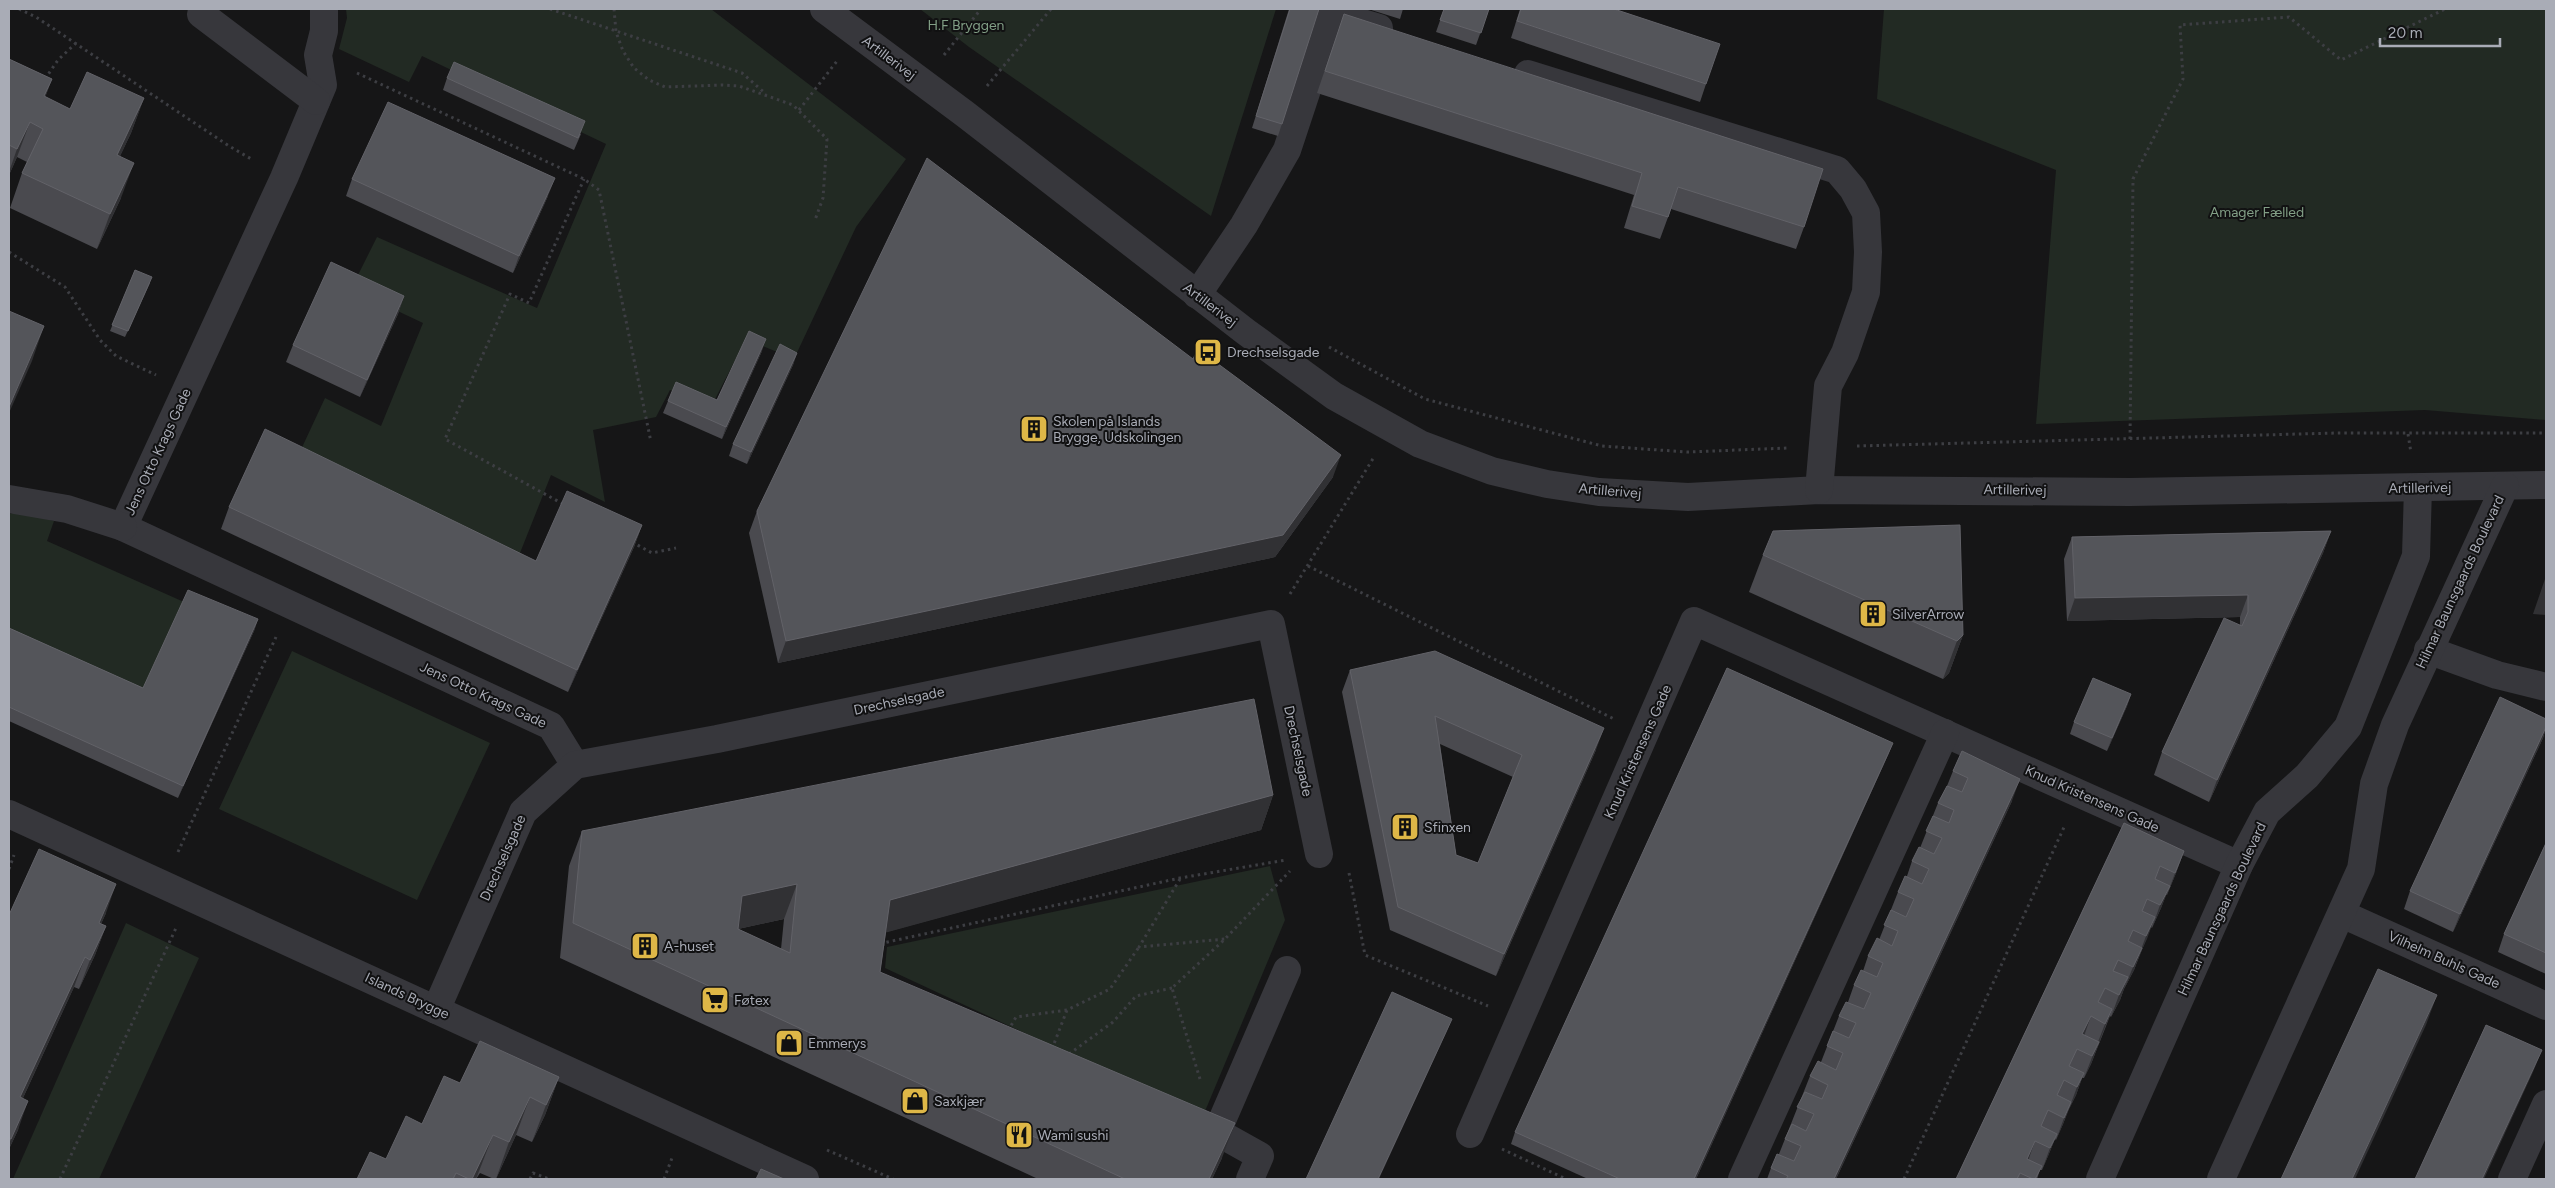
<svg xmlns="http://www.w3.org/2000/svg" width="2555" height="1188" font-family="Figtree,sans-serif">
  <rect width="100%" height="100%" fill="#161617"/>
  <g fill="#222a23">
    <path d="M346,9H711L906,159L856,227L794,359L746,339L711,407L670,390L656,417L593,430L605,502L551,475L516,563L298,456L325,398L381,426L423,323L351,289L377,237L537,308L606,144L422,56L409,82L339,49L347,18Z"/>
    <path d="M920,9H1276L1211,216L969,47Z"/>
    <path d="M1884,9H2546V420L2425,410L2036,424L2056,170L1877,99Z"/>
    <path d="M20,512L54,521L47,541L184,602L138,701L9,642V514Z"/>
    <path d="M292,651L490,743L417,900L219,809Z"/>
    <path d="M1270,866L1285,920L1203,1116L885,968L887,947Z"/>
    <path d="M126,923L199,958L99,1179H13Z"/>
  </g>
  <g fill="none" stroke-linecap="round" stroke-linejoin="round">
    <g stroke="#3d3e43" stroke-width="3" stroke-dasharray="2.5 4" stroke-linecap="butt">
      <path d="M19,9L36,17L229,146L253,160"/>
      <path d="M550,9L742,73L766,94"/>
      <path d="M614,9L616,32L623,51L634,68L649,80L665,87L723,85L739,86L793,105L827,139L823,198L815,220"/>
      <path d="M944,55L981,9"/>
      <path d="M357,73L584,179L599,190L651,442"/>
      <path d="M45,79L58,60L76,43"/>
      <path d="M987,86L1051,9"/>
      <path d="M799,110L837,61"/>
      <path d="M9,252L65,287L100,340L116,356L156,375"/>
      <path d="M1329,347L1425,399L1602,446L1687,452L1788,448"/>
      <path d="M2408,434L2411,453"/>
      <path d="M2130,439L2133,179L2183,79L2180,25L2289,17L2341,60L2445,9"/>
      <path d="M1857,446L2336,433H2546"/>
      <path d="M563,504L445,439L510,294L529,303L584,179"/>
      <path d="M632,542L652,553L676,548"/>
      <path d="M1308,566L1614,719"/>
      <path d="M1290,594L1374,457"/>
      <path d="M178,852L276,637"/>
      <path d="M9,869L14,855"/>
      <path d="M1349,873L1365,955L1488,1006"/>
      <path d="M1180,879L1139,947L1225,939"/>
      <path d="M883,946V943L1180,878L1286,860"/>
      <path d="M1008,1031L1016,1017L1067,1010L1110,989L1139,947"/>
      <path d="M1052,1049L1067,1010"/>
      <path d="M1069,1054L1113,1022L1136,996L1172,988"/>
      <path d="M1200,1079L1172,988L1225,939L1290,871"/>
      <path d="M1502,1149L1566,1179"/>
      <path d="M827,1150L893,1179"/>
      <path d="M60,1179L176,928"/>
      <path d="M530,1179L533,1173L549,1179"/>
      <path d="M664,1179L672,1158"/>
      <path d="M1904,1179L2065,825"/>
    </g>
    <g stroke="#37373c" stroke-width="28">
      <path d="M324,9V31L318,55L323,85L284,178L123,527L551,726L575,765"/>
      <path d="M824,9L965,114L1246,332L1334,396L1420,444L1492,471L1547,484L1599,492L1688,497L1819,490L2130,492L2546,485"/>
      <path d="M201,14L316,101"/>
      <path d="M1528,74L1837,170L1853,189L1866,213L1868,252L1866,292L1845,353L1828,386L1819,490"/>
      <path d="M1197,295L1244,225L1287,150L1332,14L1379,28"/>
      <path d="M9,499L67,509L123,527"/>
      <path d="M2428,650L2497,675L2546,687"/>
      <path d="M9,814L805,1179"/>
      <path d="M2342,914L2546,1006"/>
      <path d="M436,1010L523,812L575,765L717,739L1271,624L1319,854"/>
      <path d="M1470,1134L1694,621L2239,865"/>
      <path d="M1250,1179L1260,1156L1217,1132L1287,970"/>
      <path d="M1742,1179L1945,733"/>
      <path d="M2100,1179L2239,865L2267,812L2307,776L2348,727L2416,556L2418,488"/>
      <path d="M2221,1179L2361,869L2374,784L2395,725L2505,486"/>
      <path d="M2512,1179L2546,1104"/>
    </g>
  </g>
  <g fill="#4a4a4f" fill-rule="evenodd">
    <path d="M1289,9H1319L1278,136L1252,128Z"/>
    <path d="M1368,9H1403L1400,19Z"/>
    <path d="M1444,9H1489L1476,45L1436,32Z"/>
    <path d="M1520,9H1614L1706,84L1700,102L1511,38Z"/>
    <path d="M1344,14L1804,227L1796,249L1671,209L1660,239L1624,228L1634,195L1317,93Z"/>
    <path d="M9,59L52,79L45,97L70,109L144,98L131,133L120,156L121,198L97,249L10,208L22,173L27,162L17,157L9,175Z"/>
    <path d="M447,78L581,134L574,150L443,90Z"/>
    <path d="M352,179L548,196L513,273L346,196Z"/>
    <path d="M135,270L150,283L125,337L110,331Z"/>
    <path d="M404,296L398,314L360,397L286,362L293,345Z"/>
    <path d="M762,351L722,439L663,413L668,401L717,400Z"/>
    <path d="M797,353L793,365L747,464L729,456L733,444Z"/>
    <path d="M1333,477L1275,557L778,663L749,533L757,511Z"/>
    <path d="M229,507L536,561L642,525L634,547L568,692L221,529Z"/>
    <path d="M2331,531L2323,553L2209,802L2154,775L2162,752L2240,625V617L2067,621L2064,559L2072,537Z"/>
    <path d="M1763,555L1963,635L1949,673L1943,679L1749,592Z"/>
    <path d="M258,619L254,631L178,798L9,721V628L143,688Z"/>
    <path d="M1350,670L1596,750L1496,976L1390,930L1342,692ZM1440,744L1513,777L1478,863L1456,855Z"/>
    <path d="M2131,694L2127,706L2107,751L2070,734L2074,722Z"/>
    <path d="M2546,719V728L2543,738L2453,932L2404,909L2410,891Z"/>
    <path d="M1893,743L1888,755L1696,1179H1588L1511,1144L1515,1132Z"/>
    <path d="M1962,751L2012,801L1836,1179H1767L1771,1168L1779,1154L1810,1076L1821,1062L1839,1016L1848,1002L1854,985L1863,971L1868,956L1879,940L1898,892L1907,876L1912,861L1920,848L1938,803L1947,786L1953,771Z"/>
    <path d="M1273,795L1261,830L886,932L880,972L1222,1158L1212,1179H1038L560,958L569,866L582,831ZM784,919L781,949L738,929Z"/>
    <path d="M2124,823L2184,851L2176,873L2167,895H2166L2161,908L2152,928L2151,927L2134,970L2124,989L2120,1000L2111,1017L2110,1016L2091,1064L2084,1078H2082L2076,1095L2069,1109L2063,1124L2056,1140L2055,1139L2048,1156L2042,1170H2040L2037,1179H1956Z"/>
    <path d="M2546,843V974L2498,952L2504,934Z"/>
    <path d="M106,913L101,924L106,926L95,955L79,989L74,987L23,1098L18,1130L9,1149V915Z"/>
    <path d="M559,1077L545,1115L532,1142L516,1135L496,1179H494L480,1173L476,1179H357L386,1159L422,1124L460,1083Z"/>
  </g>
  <g fill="#313134">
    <path d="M52,79L39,114L44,96Z"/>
    <path d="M144,98L131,133L104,190L117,155Z"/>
    <path d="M30,122L17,157L9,175V172L17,149Z"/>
    <path d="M134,163L121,198L97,249L110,214Z"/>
    <path d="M555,178L548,196L513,273L519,256Z"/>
    <path d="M404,296L398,314L360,397L367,380Z"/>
    <path d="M44,326L32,361L9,413V407Z"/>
    <path d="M766,339L762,351L722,439L726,427Z"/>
    <path d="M797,353L793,365L747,464L751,452Z"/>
    <path d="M1341,455L1333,477L1275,557L778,663L786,641Z"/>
    <path d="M642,525L634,547L568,692L577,670Z"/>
    <path d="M2331,531L2323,553L2209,802L2217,780Z"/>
    <path d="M2545,579H2546V615L2533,614Z"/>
    <path d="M2248,595L2240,617L2067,621L2075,598Z"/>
    <path d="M258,619L254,631L178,798L183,786Z"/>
    <path d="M1963,635L1949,673L1943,679L1957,641Z"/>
    <path d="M2131,694L2127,706L2107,751L2112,738Z"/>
    <path d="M2546,727L2543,738L2453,932L2460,914Z"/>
    <path d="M1604,728L1596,750L1496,976L1504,954Z"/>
    <path d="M1893,743L1888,755L1696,1179H1694Z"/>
    <path d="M2020,779L2012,801L1836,1179H1834Z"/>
    <path d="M1273,795L1261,830L877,935L890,900Z"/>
    <path d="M2184,851L2176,873L2167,895L2175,873Z"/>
    <path d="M116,884L106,913L88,952L99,923Z"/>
    <path d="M797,884L784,919L729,931L742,896Z"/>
    <path d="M2170,886L2161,908L2152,928L2160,905Z"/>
    <path d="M2155,917L2147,939L2138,958L2146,936Z"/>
    <path d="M106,926L95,955L79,989L90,960Z"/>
    <path d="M2142,948L2134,970L2124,989L2133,967Z"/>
    <path d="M85,957L74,987L10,1126L20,1097Z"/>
    <path d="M2128,977L2120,1000L2111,1017L2119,995Z"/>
    <path d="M2437,995L2426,1025L2355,1179H2352Z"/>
    <path d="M2112,1009L2091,1064L2084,1078L2105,1024Z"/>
    <path d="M2091,1016L2083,1039L2082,1034Z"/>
    <path d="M1452,1019L1447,1031L1379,1179H1378Z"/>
    <path d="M2542,1050L2533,1072L2484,1179H2482Z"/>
    <path d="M2084,1073L2076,1095L2069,1109L2077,1087Z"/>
    <path d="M559,1077L545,1115L532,1142L546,1105Z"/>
    <path d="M530,1097L516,1135L496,1179L509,1142Z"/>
    <path d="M28,1101L18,1130L9,1149V1144L11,1139Z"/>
    <path d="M2071,1102L2063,1124L2056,1140L2064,1118Z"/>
    <path d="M1235,1123L1222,1158L1212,1179H1209Z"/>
    <path d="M2057,1134L2048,1156L2042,1170L2050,1148Z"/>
    <path d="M493,1135L476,1179H472Z"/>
    <path d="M2035,1141L2027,1164V1159Z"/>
  </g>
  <g fill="#54555a" stroke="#626268" fill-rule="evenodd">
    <path d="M1290,9H1319L1282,124L1256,116Z"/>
    <path d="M1444,9H1489L1481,33L1440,20Z"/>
    <path d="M1521,9H1614L1720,44L1706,84L1517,21Z"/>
    <path d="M1344,14L1823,169L1804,227L1678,187L1668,217L1632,206L1642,173L1325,71Z"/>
    <path d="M9,59L52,79L44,96L70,109L87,72L144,98L117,155L134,163L110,214L22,173L43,129L30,122L17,149L9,145Z"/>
    <path d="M454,62L585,121L578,138L447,78Z"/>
    <path d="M388,102L555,178L519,256L352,179Z"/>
    <path d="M927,158L1193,359L1198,349L1341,455L1283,535L786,641L757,511Z"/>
    <path d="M331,262L404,296L367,380L293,345Z"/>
    <path d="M135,270L152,277L128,331L112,325Z"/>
    <path d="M9,311L44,326L9,407Z"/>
    <path d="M749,331L766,339L726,427L668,401L676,382L717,400Z"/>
    <path d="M780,344L797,353L751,452L733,444Z"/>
    <path d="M265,429L536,561L567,491L642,525L577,670L229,507Z"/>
    <path d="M1960,525L1963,635L1957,641L1763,555L1773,531Z"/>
    <path d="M2331,531L2217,780L2162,752L2224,618L2242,626L2248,612V595L2075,598L2072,537Z"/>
    <path d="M188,590L258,619L183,786L9,707V628L143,688Z"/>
    <path d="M1435,651L1604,728L1504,954L1398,907L1350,670ZM1435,716L1522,755L1478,863L1456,855Z"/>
    <path d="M1727,668L1893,743L1694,1179H1620L1515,1132Z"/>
    <path d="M2093,678L2131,694L2112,738L2074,722Z"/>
    <path d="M2500,697L2546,719V727L2460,914L2410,891Z"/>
    <path d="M1254,699L1273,795L890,900L880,972L1235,1123L1209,1179H1125L573,923L582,831ZM797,884L790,953L738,929L742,896Z"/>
    <path d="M1962,751L2020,779L1834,1179H1786L1788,1176L1771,1168L1777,1154L1794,1161L1801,1146L1785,1139L1792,1124L1806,1131L1814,1114L1797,1107L1805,1092L1822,1099L1828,1085L1810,1076L1818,1061L1836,1070L1843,1053L1827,1046L1833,1031L1849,1038L1856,1023L1839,1016L1846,1002L1864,1009L1871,993L1854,985L1861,970L1877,977L1883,963L1868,956L1877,938L1892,946L1898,931L1884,925L1891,910L1906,917L1914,899L1898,892L1905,876L1922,884L1929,869L1912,861L1919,847L1934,854L1942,838L1926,831L1933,816L1949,823L1954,810L1938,803L1947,786L1962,792L1968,778L1953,771Z"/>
    <path d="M2124,823L2184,851L2175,873L2160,866L2155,879L2170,886L2160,905L2147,899L2142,911L2155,917L2146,936L2133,930L2128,941L2142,948L2133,967L2118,960L2113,971L2128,977L2119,995L2105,988L2098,1002L2112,1009L2105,1024L2091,1016L2082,1034L2099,1042L2092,1056L2077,1049L2069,1066L2084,1073L2077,1087L2064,1080L2057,1095L2071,1102L2064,1118L2048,1110L2041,1126L2057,1134L2050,1148L2035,1141L2027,1159L2042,1166L2035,1179H2033L2020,1173L2017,1179H1956Z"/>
    <path d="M2546,843V953L2504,934Z"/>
    <path d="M39,849L116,884L99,923L106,926L90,960L85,957L20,1097L28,1101L11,1139L9,1138V915Z"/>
    <path d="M2378,969L2437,995L2352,1179H2281Z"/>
    <path d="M1392,992L1452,1019L1378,1179H1306Z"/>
    <path d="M2486,1025L2542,1050L2482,1179H2415Z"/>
    <path d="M480,1041L559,1077L546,1105L530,1097L509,1142L493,1135L472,1179H469L456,1173L453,1179H357L370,1152L386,1159L406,1116L422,1124L444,1076L460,1083Z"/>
    <path d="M761,1169L784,1179H756Z"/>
  </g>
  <defs>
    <symbol id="bus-square" viewBox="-11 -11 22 22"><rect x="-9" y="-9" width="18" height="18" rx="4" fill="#deb747" stroke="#111112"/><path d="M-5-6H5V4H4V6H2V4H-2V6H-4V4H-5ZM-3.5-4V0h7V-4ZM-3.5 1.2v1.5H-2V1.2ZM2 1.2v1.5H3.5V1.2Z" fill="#111"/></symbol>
    <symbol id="building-square" viewBox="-11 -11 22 22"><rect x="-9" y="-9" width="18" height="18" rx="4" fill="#deb747" stroke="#111112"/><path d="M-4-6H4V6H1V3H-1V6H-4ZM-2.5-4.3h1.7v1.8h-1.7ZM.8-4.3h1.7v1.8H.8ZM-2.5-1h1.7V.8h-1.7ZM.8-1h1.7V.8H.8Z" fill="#111"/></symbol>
    <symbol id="supermarket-square" viewBox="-11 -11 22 22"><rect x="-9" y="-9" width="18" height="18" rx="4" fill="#deb747" stroke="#111112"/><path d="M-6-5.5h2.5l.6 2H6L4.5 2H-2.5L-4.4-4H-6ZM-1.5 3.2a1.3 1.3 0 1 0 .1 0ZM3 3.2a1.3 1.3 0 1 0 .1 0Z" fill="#111"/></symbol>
    <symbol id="shop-square" viewBox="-11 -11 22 22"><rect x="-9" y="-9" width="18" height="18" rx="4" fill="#deb747" stroke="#111112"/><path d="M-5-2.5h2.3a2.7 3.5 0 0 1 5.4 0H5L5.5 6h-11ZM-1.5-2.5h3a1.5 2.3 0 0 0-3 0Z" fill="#111"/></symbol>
    <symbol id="restaurant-square" viewBox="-11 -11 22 22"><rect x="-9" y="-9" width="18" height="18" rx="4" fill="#deb747" stroke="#111112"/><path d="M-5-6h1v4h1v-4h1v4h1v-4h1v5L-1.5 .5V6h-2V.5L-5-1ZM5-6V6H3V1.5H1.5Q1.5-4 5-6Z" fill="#111"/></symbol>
  </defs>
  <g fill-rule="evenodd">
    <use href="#bus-square" x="1192" y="336" width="32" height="32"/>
    <use href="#building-square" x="1018" y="413" width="32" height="32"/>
    <use href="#building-square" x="1857" y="598" width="32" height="32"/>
    <use href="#building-square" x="1389" y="811" width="32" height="32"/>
    <use href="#building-square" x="629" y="930" width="32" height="32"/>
    <use href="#supermarket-square" x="699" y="984" width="32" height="32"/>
    <use href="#shop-square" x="773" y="1027" width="32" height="32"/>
    <use href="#shop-square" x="899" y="1085" width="32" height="32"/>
    <use href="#restaurant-square" x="1003" y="1119" width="32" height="32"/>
  </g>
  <g text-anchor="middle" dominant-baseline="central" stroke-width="4" stroke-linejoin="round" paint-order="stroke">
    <g font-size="14" fill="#829f86" stroke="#111112">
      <text x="966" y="25">H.F Bryggen</text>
      <text x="2257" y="212">Amager Fælled</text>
    </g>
    <g font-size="14" fill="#a9acb6" stroke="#111112">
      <text transform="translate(889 58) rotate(37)">Artillerivej</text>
      <text transform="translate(1210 305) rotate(37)">Artillerivej</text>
      <text transform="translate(158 452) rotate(-65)">Jens Otto Krags Gade</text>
      <text transform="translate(2420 488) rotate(-1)">Artillerivej</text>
      <text transform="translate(2015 490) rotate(1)">Artillerivej</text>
      <text transform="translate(1610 491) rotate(5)">Artillerivej</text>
      <text transform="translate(2460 582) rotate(-65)">Hilmar Baunsgaards Boulevard</text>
      <text transform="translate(483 695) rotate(25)">Jens Otto Krags Gade</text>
      <text transform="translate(899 701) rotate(-12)">Drechselsgade</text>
      <text transform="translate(1298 751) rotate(78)">Drechselsgade</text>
      <text transform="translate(1638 752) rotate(-66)">Knud Kristensens Gade</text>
      <text transform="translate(2092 799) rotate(24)">Knud Kristensens Gade</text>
      <text transform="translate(503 858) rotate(-66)">Drechselsgade</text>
      <text transform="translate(2222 909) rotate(-65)">Hilmar Baunsgaards Boulevard</text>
      <text transform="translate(2444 960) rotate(24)">Vilhelm Buhls Gade</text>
      <text transform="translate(407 996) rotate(25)">Islands Brygge</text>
    </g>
    <g font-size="14" fill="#a9acb6" stroke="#111112" text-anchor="start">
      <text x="1227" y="352">Drechselsgade</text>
      <text x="1053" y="421">Skolen på Islands<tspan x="1053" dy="16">Brygge, Udskolingen</tspan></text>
      <text x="1892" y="614">SilverArrow</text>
      <text x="1424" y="827">Sfinxen</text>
      <text x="664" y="946">A-huset</text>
      <text x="734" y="1000">Føtex</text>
      <text x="808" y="1043">Emmerys</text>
      <text x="934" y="1101">Saxkjær</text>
      <text x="1038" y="1135">Wami sushi</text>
    </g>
  </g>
  <rect width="2555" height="1188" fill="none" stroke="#a9acb6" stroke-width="20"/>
  <path d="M2380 38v8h120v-8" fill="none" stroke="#a9acb6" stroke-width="2.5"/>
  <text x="2388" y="38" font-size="15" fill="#a9acb6" stroke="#111112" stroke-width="4" paint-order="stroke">20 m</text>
</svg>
